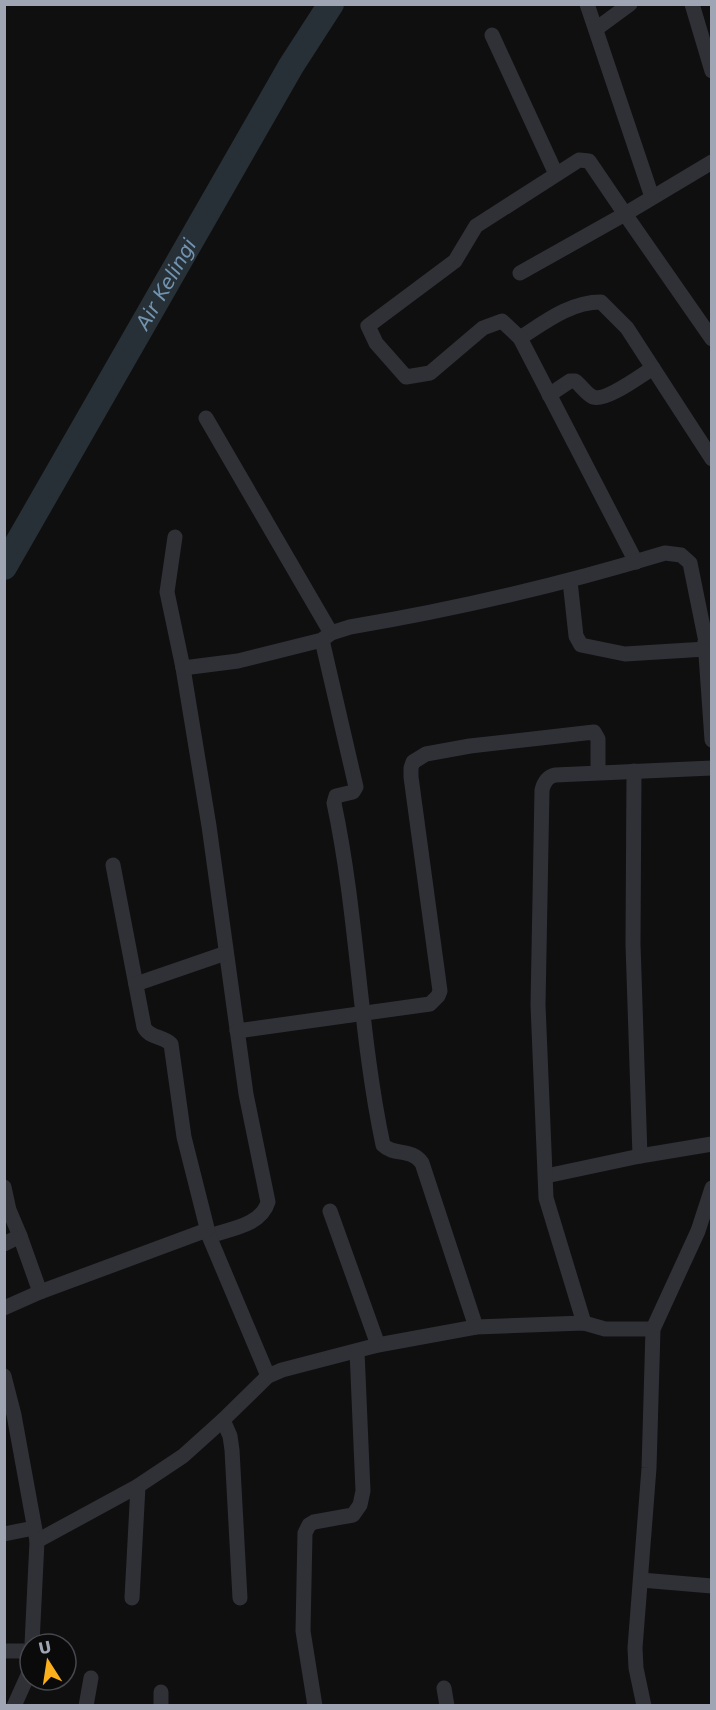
<svg xmlns="http://www.w3.org/2000/svg" width="716" height="1710" font-family="'DejaVu Sans',sans-serif">
  <rect width="100%" height="100%" fill="#0f0f10"/>
  <g fill="none" stroke-linecap="round" stroke-linejoin="round">
    <path stroke="#273036" stroke-width="26" id="s1" d="M4,567L291,66L331,4"/>
    <g stroke="#303136" stroke-width="15">
      <path d="M587,4L652,197"/>
      <path d="M692,4L712,71"/>
      <path d="M596,29L630,4"/>
      <path d="M492,35L556,174"/>
      <path d="M520,273L625,214L712,339"/>
      <path d="M520,338C545,322 570,302 601,302L627,328L712,459"/>
      <path d="M549,395L570,381H575C581,385 586,394 593,397C606,402 641,375 653,368"/>
      <path d="M206,418L331,633"/>
      <path d="M175,537L167,592L183,668L209,826L246,1094L268,1202C261,1226 229,1229 209,1236"/>
      <path d="M636,562L520,338L502,321L483,328L430,373L406,377L376,343L368,326L455,261L476,226L579,160L589,161L625,214L712,162"/>
      <path d="M570,581L576,636L581,645L625,654L706,649"/>
      <path d="M322,640L356,787L353,792L336,796L334,803C358,916 359,1032 383,1145C394,1156 412,1148 422,1163L476,1327"/>
      <path d="M705,641L712,740"/>
      <path d="M183,668L238,661L322,640L331,633L350,627C457,609 560,585 665,553L681,555L690,563L705,637"/>
      <path d="M634,771L633,944L640,1156"/>
      <path d="M113,865L144,1027C149,1038 163,1036 171,1044L184,1137L209,1236L268,1376"/>
      <path d="M136,984L226,953"/>
      <path d="M237,1031L430,1004L438,996L440,991L411,777V768L413,762L426,754L470,746L594,732L598,739V772"/>
      <path d="M546,1176L640,1156L712,1144"/>
      <path d="M4,1187L9,1210L20,1236L4,1244"/>
      <path d="M330,1211L378,1345"/>
      <path d="M20,1236L40,1292"/>
      <path d="M4,1308L40,1292L207,1230"/>
      <path d="M584,1323L546,1198L538,1005L542,790C544,782 547,777 555,775L712,768"/>
      <path d="M4,1376L14,1415L37,1541L32,1644"/>
      <path d="M223,1420L230,1436L232,1450L240,1598"/>
      <path d="M4,1534L34,1528"/>
      <path d="M37,1541L138,1486L183,1456L223,1420L268,1376L282,1370L378,1345L476,1327L584,1323L605,1329H653"/>
      <path d="M641,1580L712,1586"/>
      <path d="M132,1598L138,1486"/>
      <path d="M4,1651H30"/>
      <path d="M444,1688L447,1706"/>
      <path d="M14,1706L28,1675L30,1662"/>
      <path d="M86,1706L91,1678"/>
      <path d="M161,1706V1692"/>
      <path d="M315,1706L303,1631L305,1533L309,1525L314,1522L353,1515L360,1505L363,1491L357,1351"/>
      <path d="M644,1706L636,1668L635,1648L649,1468L653,1329L698,1231L712,1188"/>
    </g>
  </g>
  <g text-anchor="middle" dominant-baseline="central" stroke-width="4.5" stroke-linejoin="round" paint-order="stroke">
    <g font-size="20" font-style="italic" fill="#7394b0" stroke="#0a0a0b">
      <text stroke="none"><textPath href="#s1" startOffset="326">Air Kelingi</textPath></text>
    </g>
  </g>
  <rect width="716" height="1710" fill="none" stroke="#9fa5b2" stroke-width="12"/>
  <g transform="translate(48 1662) rotate(348)"><circle r="28" fill="#0a0a0b" stroke="#46484e" stroke-width="1.5"/>
  <path d="M0-4.5L10 22L0 15L-10 22Z" fill="#fbaf1d"/>
  <text y="-9" font-size="16" font-weight="bold" text-anchor="middle" fill="#9fa5b2">U</text>
  </g>
</svg>
